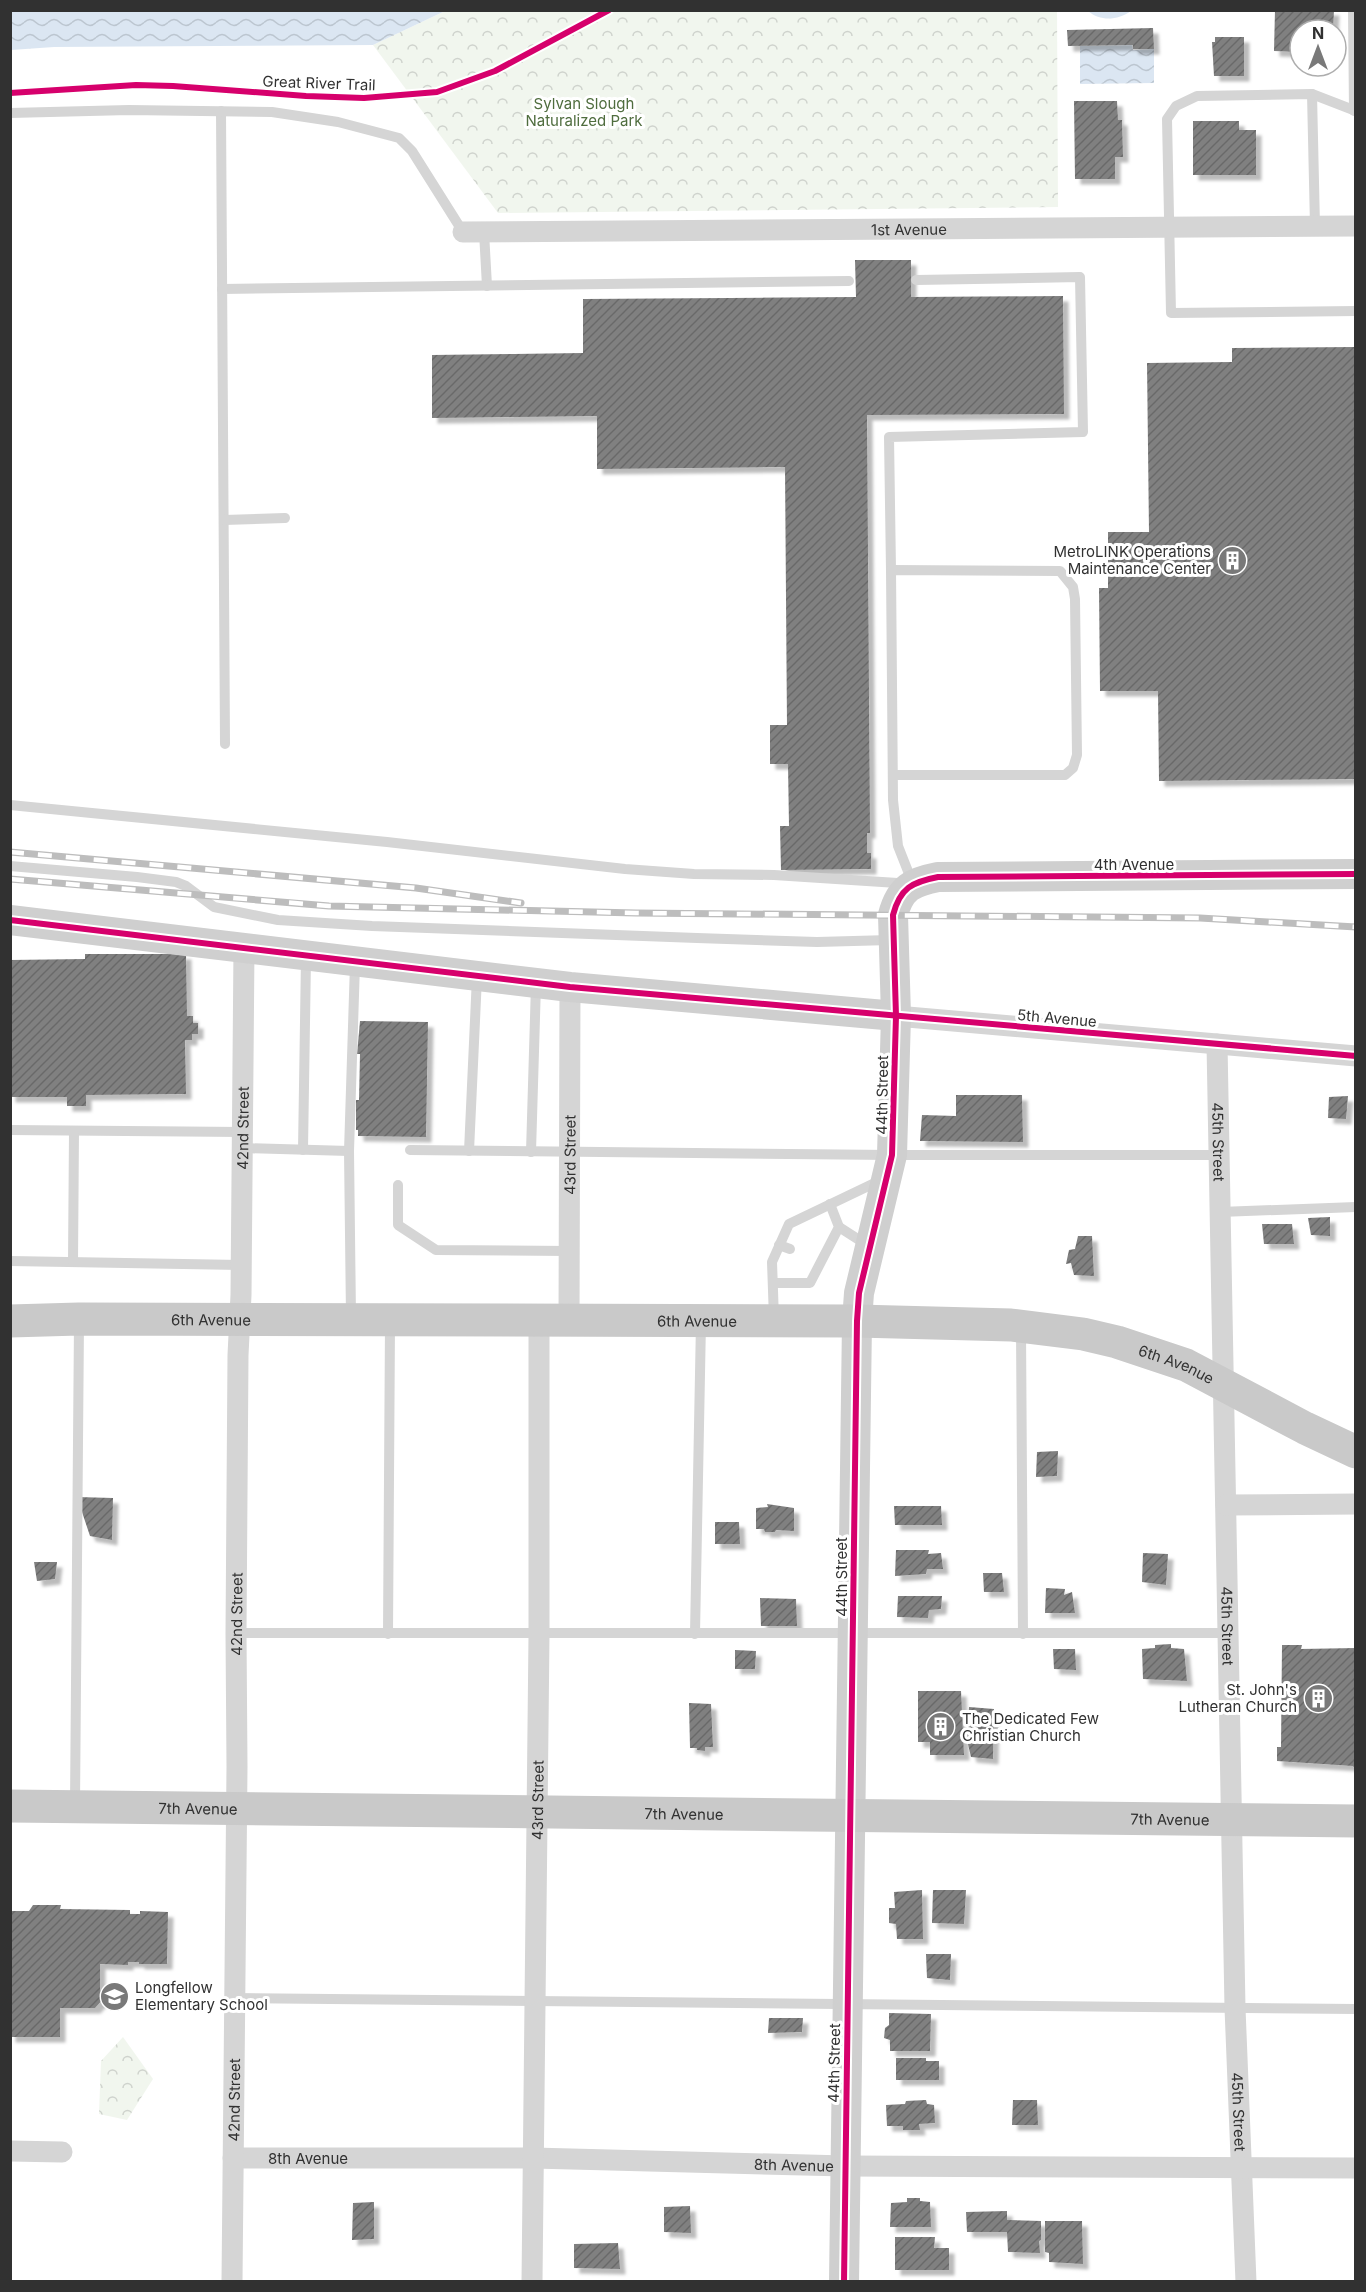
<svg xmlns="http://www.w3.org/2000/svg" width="1366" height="2292" font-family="Inter,sans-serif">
  <defs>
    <pattern id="park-crowns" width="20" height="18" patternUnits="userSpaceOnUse" patternTransform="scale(1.5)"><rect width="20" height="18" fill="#f1f6ee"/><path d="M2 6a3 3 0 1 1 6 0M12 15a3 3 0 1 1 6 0" fill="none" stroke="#cfd3cd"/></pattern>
    <pattern id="water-waves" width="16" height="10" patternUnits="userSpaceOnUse" patternTransform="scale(1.5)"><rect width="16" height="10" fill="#dbe6f2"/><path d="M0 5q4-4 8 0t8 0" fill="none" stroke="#bcc6d0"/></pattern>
    <pattern id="building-hatch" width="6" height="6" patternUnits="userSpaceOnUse" patternTransform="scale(1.5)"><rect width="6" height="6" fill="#808080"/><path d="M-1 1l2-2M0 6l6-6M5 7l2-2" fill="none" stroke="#696969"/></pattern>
    <filter id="shadow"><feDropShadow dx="5.5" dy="5.5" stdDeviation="1.5" flood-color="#0004"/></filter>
  </defs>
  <rect width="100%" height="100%" fill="#fff"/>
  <g fill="url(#park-crowns)">
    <path d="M445,11H1057L1058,207L498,213L373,45Z"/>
    <path d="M123,2037L153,2079L127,2120L99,2114L101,2061Z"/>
  </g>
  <g fill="url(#water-waves)">
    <path d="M11,10H445V11L373,45L54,47L11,50Z"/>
    <path d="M1088,11H1131C1118,20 1101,22 1088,11Z"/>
    <path d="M1132,45L1133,50L1154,49V83L1080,84V46Z"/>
  </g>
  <g fill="url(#building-hatch)" filter="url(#shadow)">
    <path d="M1275,10H1334L1333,30H1300V52L1274,51Z"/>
    <path d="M1153,28L1154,49H1133V45L1068,46L1067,30Z"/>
    <path d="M1215,37H1244V76H1214L1212,42H1215Z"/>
    <path d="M1074,101H1117L1118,120H1122L1123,157H1115V179H1075Z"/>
    <path d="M1193,121H1239V130H1256V175H1193Z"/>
    <path d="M855,260H911V297L1063,296L1064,414L867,415L870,833H867V853H871V869L781,870L780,826H789L788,764H770V725H787L785,467L597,469V416L432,418V355L583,353V299L856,297Z"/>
    <path d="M1356,347V779L1159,781L1158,691H1100L1099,588H1108V532H1149L1147,363L1232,362V348Z"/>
    <path d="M85,954H186L187,1016H193V1023H198V1034H192V1040H185L186,1094L86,1095V1106H67V1097H10V960L85,959Z"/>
    <path d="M360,1021L428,1022L426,1137L358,1136V1130H356V1100H359L360,1054H357Z"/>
    <path d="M956,1095H1022L1023,1142L920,1141L922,1115L956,1116Z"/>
    <path d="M1348,1096L1346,1119L1328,1118L1329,1097Z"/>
    <path d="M1330,1217V1236L1311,1235L1308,1218Z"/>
    <path d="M1262,1224H1292L1294,1244H1264Z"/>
    <path d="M1078,1236H1092L1094,1276L1074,1275L1071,1263L1066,1264L1069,1250L1075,1249Z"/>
    <path d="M1058,1451L1057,1476L1036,1477L1037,1452Z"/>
    <path d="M77,1497L113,1498L112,1540L90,1536Z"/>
    <path d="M767,1504L794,1508V1531L776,1530L775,1532H765L764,1529H756V1508L768,1507Z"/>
    <path d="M894,1506H941L942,1525H895Z"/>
    <path d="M715,1522H739L740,1544H715Z"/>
    <path d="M896,1550H929L928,1554L941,1553L943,1569H927L926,1574L895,1576Z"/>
    <path d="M1143,1553L1168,1554L1166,1585L1142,1582Z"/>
    <path d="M34,1562H57L55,1579L37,1581Z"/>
    <path d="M983,1573H1002L1004,1592H984Z"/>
    <path d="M1046,1588L1065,1589L1064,1595L1072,1592L1075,1613H1045Z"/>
    <path d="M898,1596H942L941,1609L929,1610L928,1618L897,1617Z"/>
    <path d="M760,1598L796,1599L797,1626H761Z"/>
    <path d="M1171,1644V1648L1184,1649L1187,1681L1143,1679L1142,1649L1155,1648V1645Z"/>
    <path d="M1282,1645H1302L1301,1649L1356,1648V1771L1353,1766L1277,1761V1747H1281Z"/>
    <path d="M1053,1649H1075L1076,1670L1054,1669Z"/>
    <path d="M735,1650L756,1651L755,1669H735Z"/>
    <path d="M918,1691H961L964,1755H930V1742H918Z"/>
    <path d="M689,1703L711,1704L713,1747H705V1751L697,1750V1748H690Z"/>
    <path d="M969,1707L994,1709L993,1759L971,1757L967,1740Z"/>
    <path d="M922,1890L923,1939H897L896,1924L889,1923V1908H895L894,1892Z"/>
    <path d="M933,1890H966L964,1924L932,1923Z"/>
    <path d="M33,1905H61L60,1909L130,1910V1914H140V1911L168,1912L167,1964H139V1962H128V1965L100,1964V1990L106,1996L95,2008H60V2037H10V1911H29Z"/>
    <path d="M926,1954H951L950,1980L927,1978Z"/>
    <path d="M889,2013L931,2014L930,2051H890V2040L884,2038L885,2028L889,2025Z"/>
    <path d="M769,2018H803L802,2032L768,2033Z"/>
    <path d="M896,2058H926V2061H939V2080H896Z"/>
    <path d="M926,2100L927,2104L934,2105L935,2123L919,2124L920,2130H903V2126H887L886,2105L905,2104L906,2101Z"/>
    <path d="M1013,2100H1037L1038,2125H1012Z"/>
    <path d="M907,2198H920V2201L930,2202L931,2227H890L891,2203L907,2202Z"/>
    <path d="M374,2202V2239L352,2240L353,2203Z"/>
    <path d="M690,2206L691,2233L664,2232V2207Z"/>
    <path d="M1007,2211V2220L1041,2221V2240L1039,2241L1040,2253L1008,2252L1007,2232H967L966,2212Z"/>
    <path d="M1045,2221H1082L1083,2264L1049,2262V2253L1045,2252Z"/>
    <path d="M895,2237H935L934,2248H949V2270H895Z"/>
    <path d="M618,2243L620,2269L574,2268V2244Z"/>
  </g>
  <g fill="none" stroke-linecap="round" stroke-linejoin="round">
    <g stroke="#d5d5d5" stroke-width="10">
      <path d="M1353,10L1354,111"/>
      <path d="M1312,94L1315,226"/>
      <path d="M221,111L225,744"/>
      <path d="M1356,111L1312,94L1197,96L1176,106L1167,119L1171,313L1356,311"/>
      <path d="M10,113L129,110L272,112L338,122L399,138L412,151L463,232"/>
      <path d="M484,232L487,286"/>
      <path d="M222,289L849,281"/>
      <path d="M224,520L285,518"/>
      <path d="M891,570L889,437L1083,432L1080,277L916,280"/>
      <path d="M10,805L387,842L625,869L694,874L774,875L913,884L898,846L893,800L891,570L1060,571L1073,587L1075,599L1077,755L1073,768L1065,775H894"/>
      <path d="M10,866L137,877L176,882L186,886L214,907L278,920L372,926L697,938L817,942L890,940"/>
      <path d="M10,1130L242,1132"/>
      <path d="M241,1148L349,1151"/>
      <path d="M303,1150L306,958"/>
      <path d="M410,1150L892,1155H1219"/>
      <path d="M469,1151L477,977"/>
      <path d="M531,1152L536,984"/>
      <path d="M398,1185V1225L436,1250L569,1251"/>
      <path d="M1220,1212L1356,1207"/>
      <path d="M839,1227L867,1245"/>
      <path d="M779,1245L790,1249"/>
      <path d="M10,1261L241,1265"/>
      <path d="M73,1262L74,1131"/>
      <path d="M774,1283H810L839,1227L830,1204"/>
      <path d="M351,1317L349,1151L355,964"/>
      <path d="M774,1319L772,1262L789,1224L881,1180"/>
      <path d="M1021,1329L1023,1634"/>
      <path d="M236,1633H1229"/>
      <path d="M388,1634L390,1323"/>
      <path d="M695,1634L701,1322"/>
      <path d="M75,1804L79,1322"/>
      <path d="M234,1998L1356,2009"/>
    </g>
    <g stroke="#d5d5d5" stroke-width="21">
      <path id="s1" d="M463,232L1356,226"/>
      <path d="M896,1016L1356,1056"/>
      <path id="s2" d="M1217,1044L1235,2008L1246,2282"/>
      <path id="s3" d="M569,1321L570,987"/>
      <path d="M1226,1505L1356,1504"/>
      <path d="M10,2151L62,2152"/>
      <path id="s4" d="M233,2158H533L845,2166L1356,2168"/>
      <path id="s5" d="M232,2282L237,1767L236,1633L238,1355L241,1295L244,947"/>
      <path id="s6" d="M532,2282L539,1635V1321"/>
    </g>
    <g stroke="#cfcfcf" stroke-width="30">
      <path d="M10,920L570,987L896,1016"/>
      <path d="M844,2282L857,1321L859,1293L892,1155L896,1016L893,915C900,888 912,882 938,877L1356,874"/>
    </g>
    <g stroke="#c9c9c9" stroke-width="33">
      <path id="s7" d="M10,1321L79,1319L857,1321L1011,1325L1083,1334L1117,1342L1186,1365L1305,1428L1356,1452"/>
      <path id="s8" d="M10,1806L1356,1821"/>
    </g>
    <defs>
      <g id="rail">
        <path d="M10,852L416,888L521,903"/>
        <path d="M10,879L329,906L636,913L1200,918L1356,927"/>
      </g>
    </defs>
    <use href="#rail" stroke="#bdbdbd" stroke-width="7"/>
    <use href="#rail" stroke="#fff" stroke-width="4.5" stroke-dasharray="14" stroke-linecap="butt"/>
    <defs>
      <g id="cycleway">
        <path d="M10,93L136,85L173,86L306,96L364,98L437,92L495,71L609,10"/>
        <path d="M10,920L570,987L1356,1056"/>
        <path d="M844,2282L857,1321L859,1293L892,1155L896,1016L893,915C900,888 912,882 938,877L1356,874"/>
      </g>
    </defs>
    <use href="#cycleway" stroke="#fff" stroke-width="10"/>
    <use href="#cycleway" stroke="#d6006c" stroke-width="6"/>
  </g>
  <defs>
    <symbol id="building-disc" viewBox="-11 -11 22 22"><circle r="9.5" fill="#797979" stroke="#fff"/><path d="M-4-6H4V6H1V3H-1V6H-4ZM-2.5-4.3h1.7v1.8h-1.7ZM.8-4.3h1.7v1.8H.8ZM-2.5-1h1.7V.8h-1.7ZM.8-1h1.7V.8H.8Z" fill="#fff"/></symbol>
    <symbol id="school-disc" viewBox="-11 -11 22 22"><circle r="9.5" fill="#797979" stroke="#fff"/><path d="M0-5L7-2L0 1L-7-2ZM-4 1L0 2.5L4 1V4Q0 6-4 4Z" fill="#fff"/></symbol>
  </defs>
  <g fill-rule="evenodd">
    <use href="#building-disc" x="1216" y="544" width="33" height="33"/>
    <use href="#building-disc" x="1302" y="1682" width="33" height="33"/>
    <use href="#building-disc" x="924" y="1710" width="33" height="33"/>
    <use href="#school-disc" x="98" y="1980" width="33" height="33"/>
  </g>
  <g text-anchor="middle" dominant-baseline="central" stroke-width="6" stroke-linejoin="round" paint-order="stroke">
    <g font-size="15" fill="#313131" stroke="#fff">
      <text transform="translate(319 83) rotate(2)">Great River Trail</text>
      <text stroke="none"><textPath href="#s1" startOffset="446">1st Avenue</textPath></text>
      <text x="1134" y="864">4th Avenue</text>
      <text transform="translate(1057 1018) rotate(5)">5th Avenue</text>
      <text transform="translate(882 1095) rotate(-89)">44th Street</text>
      <text stroke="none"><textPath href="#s5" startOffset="1154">42nd Street</textPath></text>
      <text stroke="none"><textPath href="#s2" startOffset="98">45th Street</textPath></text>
      <text stroke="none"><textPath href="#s3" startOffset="166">43rd Street</textPath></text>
      <text stroke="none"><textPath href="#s7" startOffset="201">6th Avenue</textPath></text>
      <text stroke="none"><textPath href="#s7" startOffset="687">6th Avenue</textPath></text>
      <text stroke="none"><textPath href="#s7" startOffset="1172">6th Avenue</textPath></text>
      <text transform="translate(841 1577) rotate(-90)">44th Street</text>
      <text stroke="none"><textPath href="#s5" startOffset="668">42nd Street</textPath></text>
      <text stroke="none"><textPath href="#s2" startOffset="582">45th Street</textPath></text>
      <text stroke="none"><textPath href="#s6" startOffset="482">43rd Street</textPath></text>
      <text stroke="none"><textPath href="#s8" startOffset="188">7th Avenue</textPath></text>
      <text stroke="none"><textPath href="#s8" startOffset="674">7th Avenue</textPath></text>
      <text stroke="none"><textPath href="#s8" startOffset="1160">7th Avenue</textPath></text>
      <text transform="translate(834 2063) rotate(-89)">44th Street</text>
      <text stroke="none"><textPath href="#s5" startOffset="182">42nd Street</textPath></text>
      <text stroke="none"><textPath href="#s2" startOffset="1068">45th Street</textPath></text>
      <text stroke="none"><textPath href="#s4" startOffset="75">8th Avenue</textPath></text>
      <text stroke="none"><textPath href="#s4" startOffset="561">8th Avenue</textPath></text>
    </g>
    <g font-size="15" fill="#4f6d3e" stroke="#fff">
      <text x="584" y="103">Sylvan Slough<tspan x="584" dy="17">Naturalized Park</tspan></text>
    </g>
    <g font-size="15" fill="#313131" stroke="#fff" text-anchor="end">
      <text x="1211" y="551">MetroLINK Operations<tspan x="1211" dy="17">Maintenance Center</tspan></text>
      <text x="1297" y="1689">St. John's<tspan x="1297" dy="17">Lutheran Church</tspan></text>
      <text x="962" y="1718" text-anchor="start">The Dedicated Few<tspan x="962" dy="17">Christian Church</tspan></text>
      <text x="135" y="1987" text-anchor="start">Longfellow<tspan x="135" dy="17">Elementary School</tspan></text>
    </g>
  </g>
  <rect width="1366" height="2292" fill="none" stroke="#313131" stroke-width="24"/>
  <g transform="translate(1318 48)"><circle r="28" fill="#ffffff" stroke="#adadad" stroke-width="1.5"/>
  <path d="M0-4.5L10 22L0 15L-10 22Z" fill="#797979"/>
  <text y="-9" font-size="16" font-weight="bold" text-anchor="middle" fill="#313131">N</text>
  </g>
</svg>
